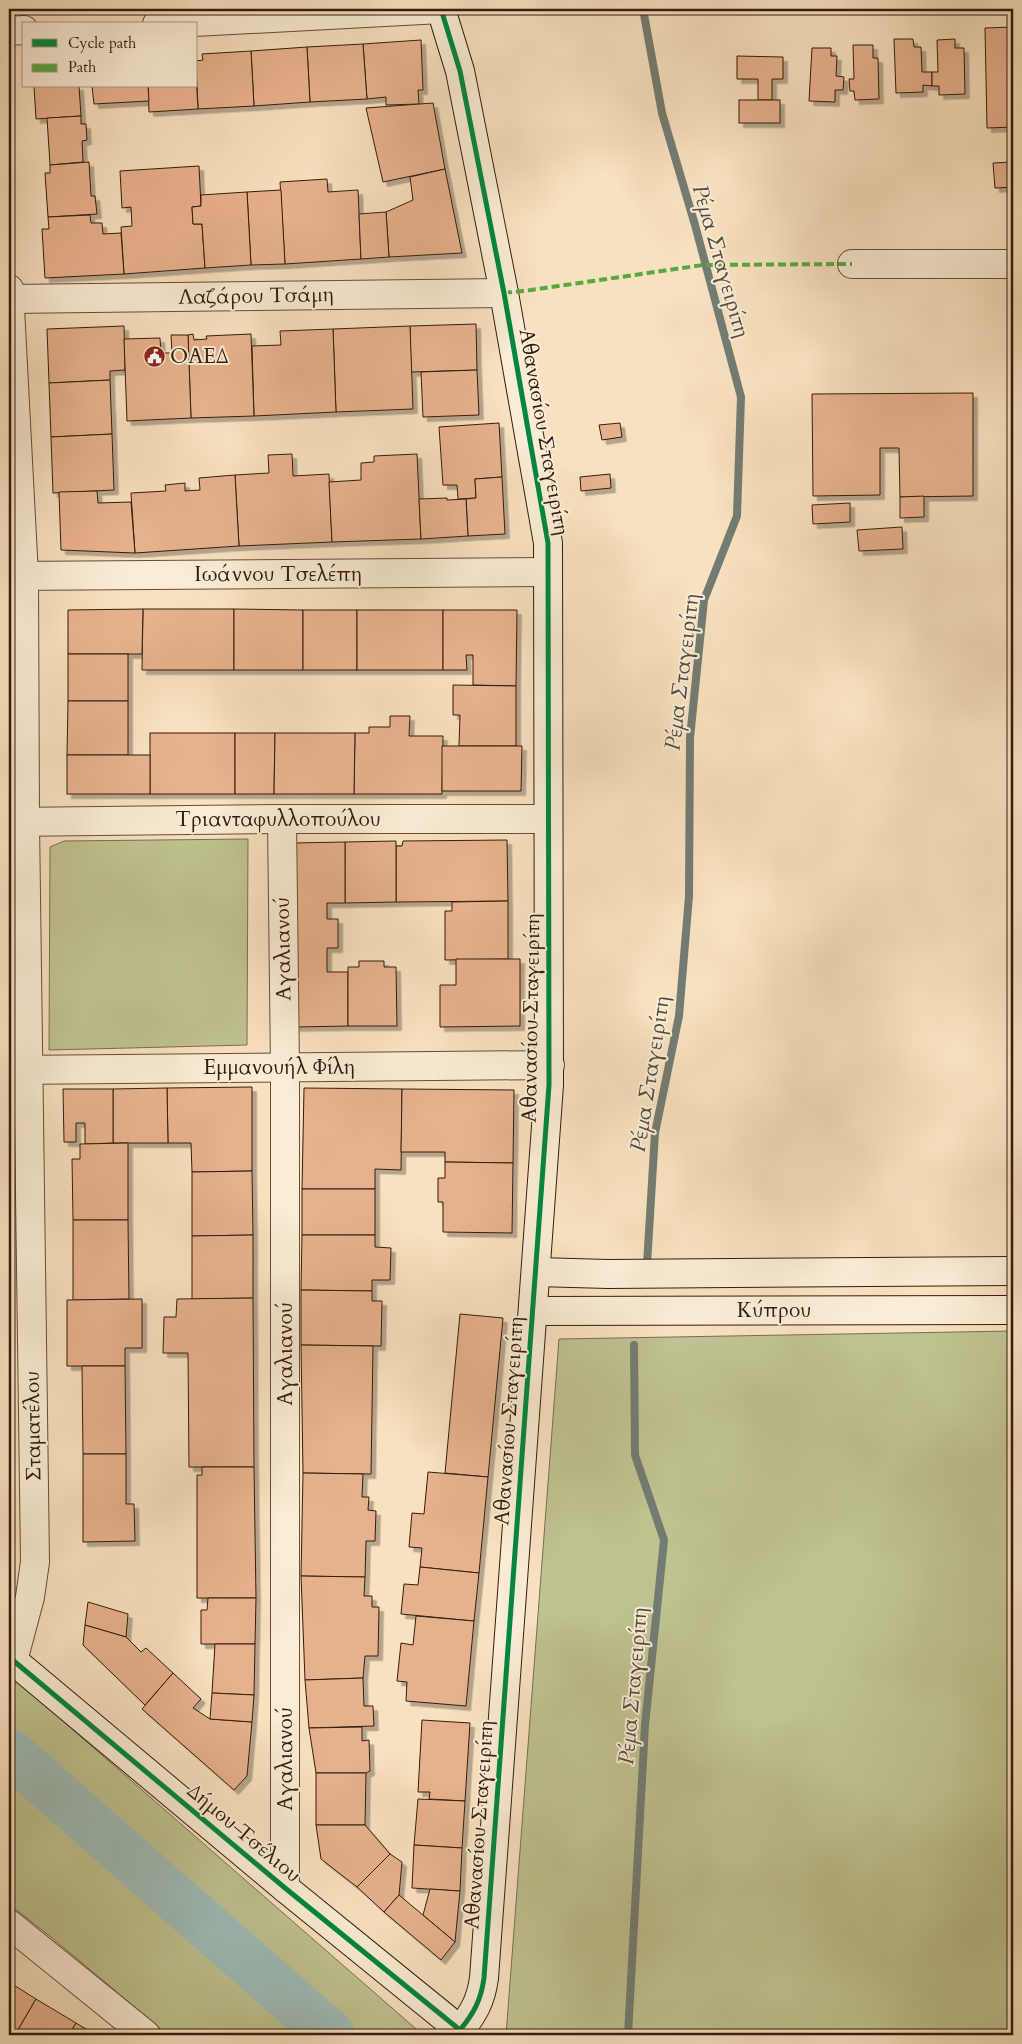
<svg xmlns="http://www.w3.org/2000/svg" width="1022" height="2044" font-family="Cardo,serif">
  <defs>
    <filter id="shadow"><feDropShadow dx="4.5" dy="4.5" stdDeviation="0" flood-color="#0004"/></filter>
  </defs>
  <rect width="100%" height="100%" fill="#f8e1bf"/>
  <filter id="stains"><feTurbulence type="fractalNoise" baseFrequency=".004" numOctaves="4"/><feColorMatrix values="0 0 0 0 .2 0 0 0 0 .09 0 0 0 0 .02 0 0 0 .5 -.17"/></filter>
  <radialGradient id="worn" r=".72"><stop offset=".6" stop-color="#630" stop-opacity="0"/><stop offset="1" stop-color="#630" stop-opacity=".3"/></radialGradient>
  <g fill="#bfc291" stroke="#796f4f">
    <path d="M248,839L247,1045L49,1050L50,847L64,841Z"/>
    <path d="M1013,1331V2035H506L559,1339Z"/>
    <path d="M9,1674L423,2035H168L51,1937L9,1904Z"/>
  </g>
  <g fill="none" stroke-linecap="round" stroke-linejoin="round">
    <g stroke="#737c73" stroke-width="8">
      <path d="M643,9L662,113L695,225L741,397L737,516L704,600L690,738L689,896L679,1016L655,1133L647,1264"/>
      <path d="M628,2035L645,1725L664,1540L635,1455L634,1345"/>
    </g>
    <path stroke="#9ebcb7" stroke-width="48" d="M9,1752L331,2035"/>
  </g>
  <g fill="#e8b18d" stroke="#331c0d" filter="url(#shadow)">
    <path d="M1013,27V127L987,128L985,28Z"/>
    <path d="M894,39H913L914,47H921L922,72H932V86L923,85V92L896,93Z"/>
    <path d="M955,39V48H964L965,94L939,95V86H932V72H938L937,40Z"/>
    <path d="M421,40L423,90H418L419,104L386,105V97L367,99L363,44Z"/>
    <path d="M363,44L367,99L310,102L307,47Z"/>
    <path d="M853,45H873V58H878L879,99L855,100L854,91H850L849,79H854Z"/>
    <path d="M307,47L310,102L254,106L251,51Z"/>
    <path d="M812,48H831V56H837L836,76L844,77L843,90H835V102L809,101Z"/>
    <path d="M251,51L254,106L198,109L196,61L203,60L202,54Z"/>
    <path d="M737,56L783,57V79H772V100H758V79H737Z"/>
    <path d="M196,74L198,109L149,112L148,86H196Z"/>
    <path d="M34,86H79L81,116L36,119Z"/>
    <path d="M92,86H148L149,101L94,104Z"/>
    <rect x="739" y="100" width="41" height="23"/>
    <path d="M433,103L445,169L383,182L366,108Z"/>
    <path d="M81,116V124H86L87,140L82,141L83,162L50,165L47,118Z"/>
    <path d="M89,162L91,196H95L97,214L48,217L45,173H50V165Z"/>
    <path d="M1013,162V187L995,188L993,163Z"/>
    <path d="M199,166L201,206L192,207L193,224H202L205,268L124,274L121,227L132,226L131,207L122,208L120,171Z"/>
    <path d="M445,169L462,253L389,257L386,212L413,200L410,177Z"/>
    <path d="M327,179L328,192L358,190L361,259L285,264L280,182Z"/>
    <path d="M281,190L285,264L251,265L247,192Z"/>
    <path d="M247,192L251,265L205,268L202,224H193L192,207L201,206V195Z"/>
    <path d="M386,212L389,257L361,259L359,214Z"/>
    <path d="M90,215L91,223H102L103,234L121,233L124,274L45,278L42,229H49L48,217Z"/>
    <path d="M476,324L477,370L411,372L410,326Z"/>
    <path d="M124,326L125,370L110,371V380L49,383L47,329Z"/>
    <path d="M410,326L413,409L336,412L333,329Z"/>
    <path d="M333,329L336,412L254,416L252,346L281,345L280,331Z"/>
    <path d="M193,334L194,340L207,339L206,336L251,334L254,416L191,418L188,335Z"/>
    <path d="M171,335H188L191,418L127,421L124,339L160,338L161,353H172Z"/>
    <path d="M477,370L479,415L423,417L421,372Z"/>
    <path d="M110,380L112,434L51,437L49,383Z"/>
    <path d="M973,393V496L900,497L899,448H880V495L813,496L812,394Z"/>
    <path d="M499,423L502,477L475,479L476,498L458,499L457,485H443L439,427Z"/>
    <path d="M620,423L622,437L602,440L599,425Z"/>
    <path d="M112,434L114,490L53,493L51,437Z"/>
    <path d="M292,454L293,476L329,474L332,542L239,546L235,475L269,473L268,455Z"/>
    <path d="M417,454L421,539L332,542L329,482L361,480V463L374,462V456Z"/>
    <path d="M610,474L611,488L581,491L580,477Z"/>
    <path d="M235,475L239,546L135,553L131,493L166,491L165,485L185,483V491L200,490L199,478Z"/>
    <path d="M502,477L505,534L468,536L466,499L476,498L475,479Z"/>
    <path d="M97,491L98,503L131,502L135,553L61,550L59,492Z"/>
    <path d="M924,496V517L900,518V497Z"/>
    <path d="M447,498V500L466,499L468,536L421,539L419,499Z"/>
    <path d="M850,503V522L813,524L812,505Z"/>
    <path d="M902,527L903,549L859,551L857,530Z"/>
    <path d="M143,609H234V670H142Z"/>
    <path d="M143,609L142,654H68V610Z"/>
    <path d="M234,609L303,610V670H234Z"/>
    <rect x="303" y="610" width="54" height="60"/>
    <rect x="357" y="610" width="86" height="60"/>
    <path d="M443,610H517L516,686L473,685V655H466L467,670H443Z"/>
    <rect x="68" y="654" width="60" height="47"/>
    <path d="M453,685L516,686V746H459L460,715H453Z"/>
    <path d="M68,701H128V755H67Z"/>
    <path d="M390,716H410L409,736H443L442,794H354L355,733H369V727H390Z"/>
    <rect x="150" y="733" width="85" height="61"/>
    <path d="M235,733H275L274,794H235Z"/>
    <path d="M275,733H355L354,794H274Z"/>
    <path d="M442,746H522L521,791H442Z"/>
    <rect x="67" y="755" width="83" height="39"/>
    <path d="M507,840L508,901L396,902V846H402L403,841Z"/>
    <path d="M396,841V902L345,903V842Z"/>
    <path d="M345,842V903H327V919H338V948H327V972H348V1026L295,1027L293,843Z"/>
    <path d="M508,901V959L445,960V911H452V902Z"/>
    <path d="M456,959H520V1026L440,1027V985H456Z"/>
    <path d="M359,961H384V967H396L397,1026H348V967H359Z"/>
    <path d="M252,1087V1171L192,1172L191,1143H168L167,1088Z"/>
    <path d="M167,1088L168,1143H113V1089Z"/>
    <path d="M304,1088L402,1089L401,1170L375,1169V1189H302Z"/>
    <path d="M63,1089H113V1143L85,1144V1123H76V1142H64Z"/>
    <path d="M402,1089L514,1090L513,1163L445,1162V1152H401Z"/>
    <path d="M128,1143V1220H73L72,1159H80V1144Z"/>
    <path d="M445,1162L513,1163L512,1233L443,1232V1202H438V1178H445Z"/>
    <path d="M252,1171L253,1235L192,1236V1172Z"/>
    <rect x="302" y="1189" width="73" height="46"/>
    <path d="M73,1220H128L129,1299L73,1300Z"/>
    <path d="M253,1235V1298L192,1299V1236Z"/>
    <path d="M302,1235H375V1247L391,1248L390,1280H372V1291L301,1290Z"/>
    <path d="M301,1290L372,1291V1301H382L381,1346L301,1345Z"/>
    <path d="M253,1298L254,1467H189L188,1353H163L164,1317H176L177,1299Z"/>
    <path d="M142,1299V1348H125V1366H67V1300Z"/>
    <path d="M460,1314L503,1318L488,1477L445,1473Z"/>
    <path d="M301,1345L373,1346L371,1474L303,1473Z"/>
    <path d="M82,1366H125L126,1454H83Z"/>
    <path d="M83,1454H126V1504H134L135,1541L83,1542Z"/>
    <path d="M202,1467H254L256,1598H197V1475H202Z"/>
    <path d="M428,1472L488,1477L479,1573L420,1567L422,1548L409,1547L412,1513L424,1514Z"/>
    <path d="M303,1473L363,1474L362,1497H369L368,1510L376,1511L375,1541H366L365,1577L301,1576Z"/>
    <path d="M420,1567L479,1573L474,1621L401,1614L404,1584L418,1585Z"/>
    <path d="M301,1576L365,1577L364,1596H372V1607H379L378,1656H365L363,1678L305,1680Z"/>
    <path d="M208,1598H256L255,1644H201V1610H207Z"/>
    <path d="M88,1602L128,1614L126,1637L85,1625Z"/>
    <path d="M416,1616L474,1621L466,1706L406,1701L407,1682L397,1681L401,1643L413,1645Z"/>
    <path d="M85,1625L126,1637L141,1652L146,1648L173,1673L145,1705L83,1645Z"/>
    <path d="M215,1644H255L254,1695L212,1693Z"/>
    <path d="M173,1673L201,1699L193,1708L210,1719L252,1722L247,1776L234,1790L142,1709Z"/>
    <path d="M363,1678L364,1706H373L374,1726L309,1728L305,1680Z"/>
    <path d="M212,1693L254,1695L252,1722L210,1719Z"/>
    <path d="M422,1720L470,1723L465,1801L429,1799L430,1792H418Z"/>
    <path d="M362,1727V1741L369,1740L370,1771L366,1773H316L309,1728Z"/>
    <path d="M316,1773H366L365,1825H316Z"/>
    <path d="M418,1799L465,1801L462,1848L414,1845Z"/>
    <path d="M316,1825H365L390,1854L357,1887L321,1859Z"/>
    <path d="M414,1845L462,1848L460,1891L412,1888Z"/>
    <path d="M390,1854L402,1862L399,1895L384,1912L357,1887Z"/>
    <path d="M430,1889L460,1891L455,1942L423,1915Z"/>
    <path d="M399,1895L455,1942L441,1960L384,1912Z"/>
    <path d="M9,1982L36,1999L15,2035L9,2034Z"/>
    <path d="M36,1999L76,2023L69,2035H15Z"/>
    <path d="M76,2023L96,2035H69Z"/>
  </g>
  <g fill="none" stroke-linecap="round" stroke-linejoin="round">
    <defs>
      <g id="street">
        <path d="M157,24L441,9"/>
        <path d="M9,31L24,30"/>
        <path d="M852,264H1013"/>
        <path d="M9,289L24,576L25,822L35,1562L30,1597L13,1661"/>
        <path d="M9,299L504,293"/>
        <path d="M9,576L548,572"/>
        <path d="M282,819L285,1067V1888"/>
        <path d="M9,822L282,819H547"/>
        <path d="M10,1070L550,1065"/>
        <path d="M9,1924L146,2035"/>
      </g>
      <g id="secondary">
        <path d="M537,1272L608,1274L1013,1271"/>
        <path d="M534,1311L1013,1310"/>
        <path d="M9,1657L285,1888L460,2030C474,2013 481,2000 484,1978L549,1085L548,543L504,293L460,71L441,9"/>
      </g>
    </defs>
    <use href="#street" stroke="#644d3a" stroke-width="30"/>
    <use href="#secondary" stroke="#331c0d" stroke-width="30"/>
    <use href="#street" stroke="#faecd5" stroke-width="28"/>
    <use href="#secondary" stroke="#faecd5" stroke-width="28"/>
    <path stroke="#54a941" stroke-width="4" stroke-dasharray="8 4" stroke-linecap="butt" d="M504,293L531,290L703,265L852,264"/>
    <defs>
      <path id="cycleway" d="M9,1657L285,1888L460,2030C474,2013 481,2000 484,1978L549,1085L548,543L504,293L460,71L441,9"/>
    </defs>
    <use href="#cycleway" stroke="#faecd5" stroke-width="8"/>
    <use href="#cycleway" stroke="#00873e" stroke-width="5"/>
  </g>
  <defs>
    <symbol id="civic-disc" viewBox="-11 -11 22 22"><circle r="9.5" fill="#8f2418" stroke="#faecd5"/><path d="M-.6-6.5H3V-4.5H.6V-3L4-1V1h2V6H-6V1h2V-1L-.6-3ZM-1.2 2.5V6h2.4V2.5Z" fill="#fff"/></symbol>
  </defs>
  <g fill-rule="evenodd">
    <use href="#civic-disc" x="142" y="344" width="25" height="25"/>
  </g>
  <g text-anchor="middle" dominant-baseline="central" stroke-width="4" stroke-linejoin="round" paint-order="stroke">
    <g font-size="21" fill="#331c0d" stroke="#faecd5">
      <text transform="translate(256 296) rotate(-1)">Λαζάρου Τσάμη</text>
      <text transform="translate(544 432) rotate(80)">Αθανασίου Σταγειρίτη</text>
      <text x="278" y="574">Ιωάννου Τσελέπη</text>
      <text x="278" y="819">Τριανταφυλλοπούλου</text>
      <text transform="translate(283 949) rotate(-91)">Αγαλιανού</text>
      <text transform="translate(531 1018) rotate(-89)">Αθανασίου Σταγειρίτη</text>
      <text x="279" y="1067">Εμμανουήλ Φίλη</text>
      <text x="774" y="1310">Κύπρου</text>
      <text transform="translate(285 1354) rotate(-90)">Αγαλιανού</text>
      <text transform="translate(509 1421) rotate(-86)">Αθανασίου Σταγειρίτη</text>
      <text transform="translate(33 1426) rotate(-91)">Σταματέλου</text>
      <text transform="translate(285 1759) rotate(-90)">Αγαλιανού</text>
      <text transform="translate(479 1825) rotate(-86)">Αθανασίου Σταγειρίτη</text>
      <text transform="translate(244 1833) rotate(40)">Δήμου Τσέλιου</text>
    </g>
    <g font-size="21" fill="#331c0d" stroke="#faecd5" text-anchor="start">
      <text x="170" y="356">ΟΑΕΔ</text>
    </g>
    <g font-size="22" font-style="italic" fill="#534c40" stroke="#faecd5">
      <text transform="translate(721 261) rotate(74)">Ρέμα Σταγειρίτη</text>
      <text transform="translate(682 672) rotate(-83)">Ρέμα Σταγειρίτη</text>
      <text transform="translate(650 1074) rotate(-81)">Ρέμα Σταγειρίτη</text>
      <text transform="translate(633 1686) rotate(-85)">Ρέμα Σταγειρίτη</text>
    </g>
  </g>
  <rect width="1022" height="2044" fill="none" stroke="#f8e1bf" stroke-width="30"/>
  <rect x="10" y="10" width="1002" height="2024" fill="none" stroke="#331c0d" stroke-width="2.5"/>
  <rect x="15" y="15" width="992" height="2014" fill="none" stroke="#331c0d"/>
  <rect x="22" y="22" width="175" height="65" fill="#faecd5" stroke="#aa9985"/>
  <rect x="32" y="39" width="25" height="8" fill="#00873e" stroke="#aa9985"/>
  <text x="68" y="48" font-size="15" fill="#331c0d">Cycle path</text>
  <rect x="32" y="64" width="25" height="8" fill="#54a941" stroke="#aa9985"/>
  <text x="68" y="72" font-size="15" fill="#331c0d">Path</text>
  <rect width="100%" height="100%" filter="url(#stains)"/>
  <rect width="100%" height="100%" fill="url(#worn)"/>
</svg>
